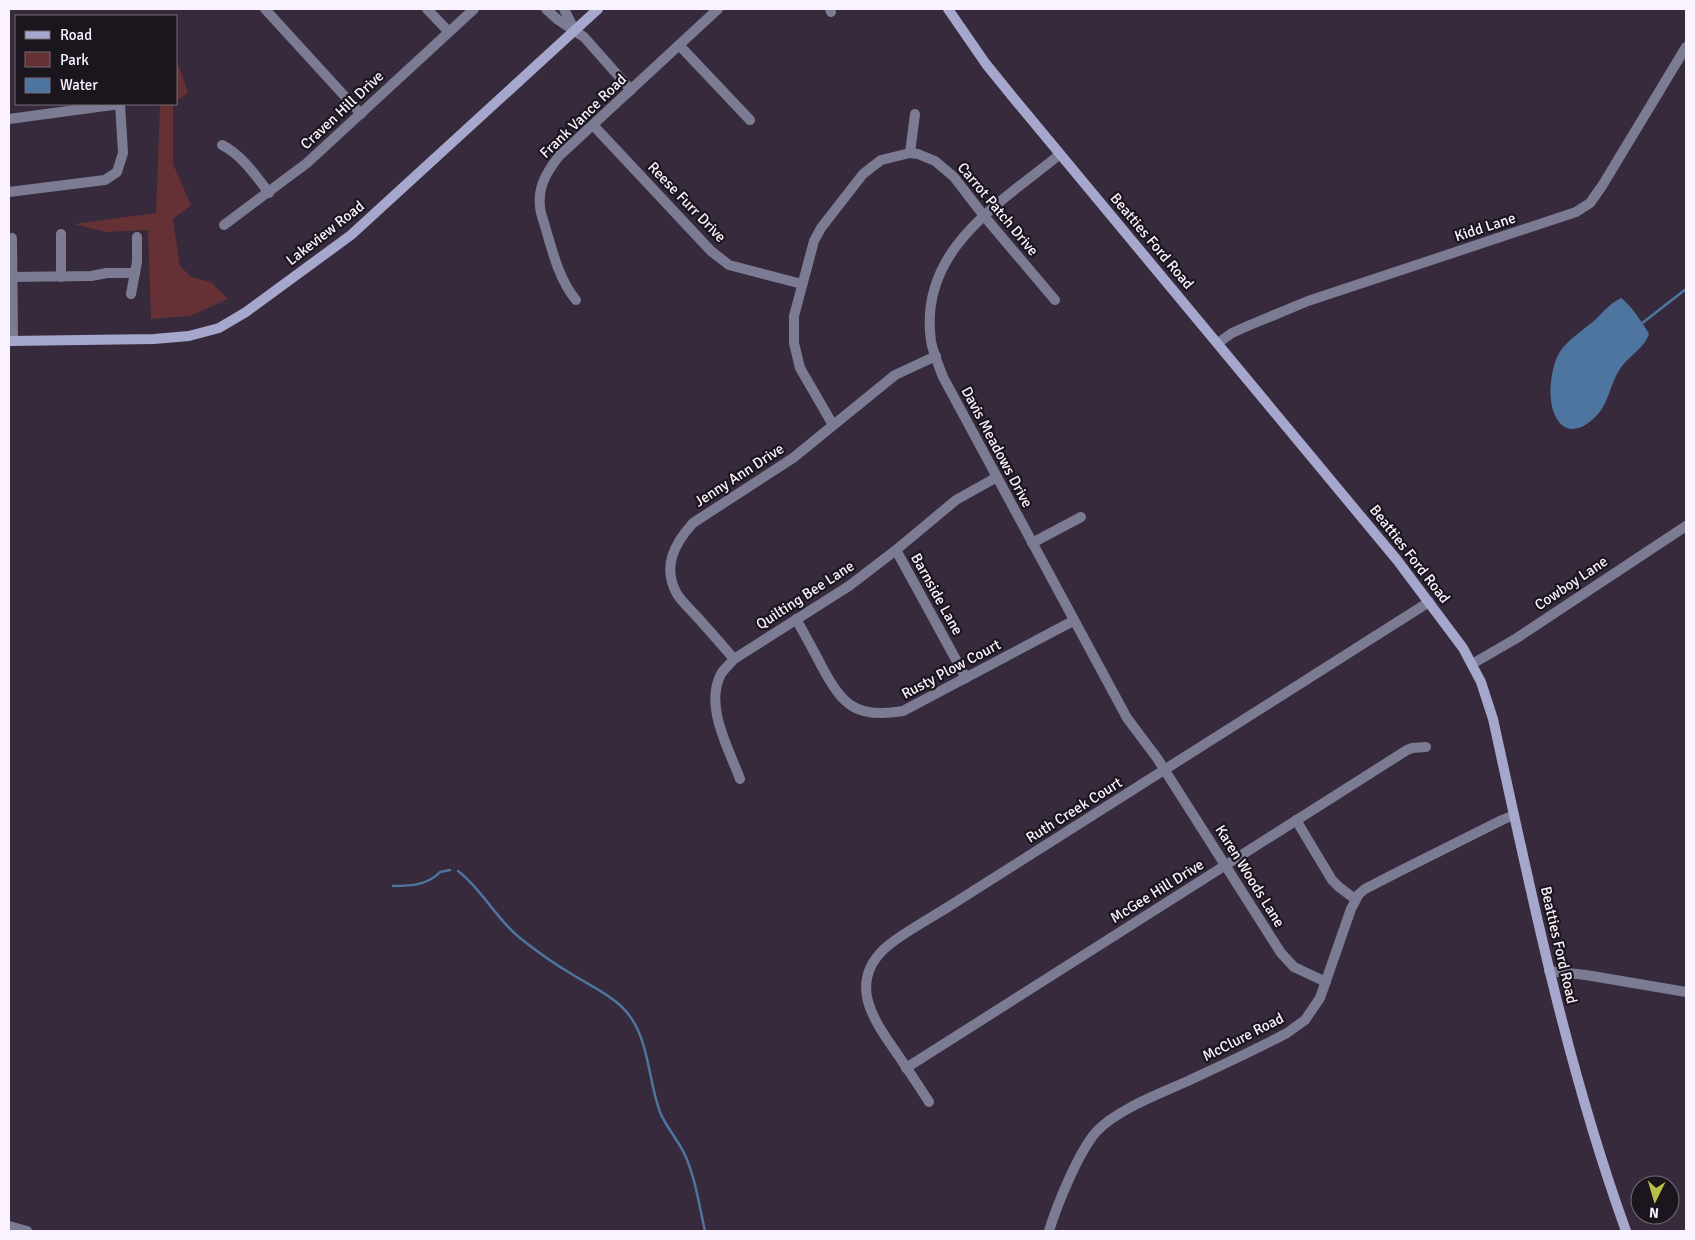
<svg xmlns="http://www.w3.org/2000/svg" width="1695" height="1240" font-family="Signika,sans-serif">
  <rect width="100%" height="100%" fill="#362a3c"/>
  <g fill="#653134">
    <path d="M176,66H179L188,93L176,101Z"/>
    <path d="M160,104H173V164L191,205L173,219L180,266L191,277L211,282L228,299L190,316L151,319L148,230L106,232L74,224L156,213Z"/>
  </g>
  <path fill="#4e759f" d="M1621,298C1631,305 1642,322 1649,334C1644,349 1628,356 1620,369C1609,385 1609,406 1593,419C1577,434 1560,433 1553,410C1548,395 1551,371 1557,357C1565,340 1585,330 1598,317C1606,309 1611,303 1621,298Z"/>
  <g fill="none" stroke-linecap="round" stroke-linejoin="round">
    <g stroke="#4e759f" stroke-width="2.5">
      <path d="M1641,324L1686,289"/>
      <path d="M458,871C482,889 496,919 520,938C535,950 553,963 570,973C587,984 606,992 621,1006C650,1033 647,1078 660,1112C666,1127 678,1140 685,1155C696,1180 699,1205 705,1231"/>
      <path d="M393,886C411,886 428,885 440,872L450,870"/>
    </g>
    <g stroke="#7b7c93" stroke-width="10">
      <path d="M265,9L361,114"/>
      <path d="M427,9L448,31"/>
      <path d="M546,9L557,19L584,37L631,90"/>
      <path d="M564,9L574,29"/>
      <path d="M830,9L831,12"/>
      <path d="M679,45L750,120"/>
      <path d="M9,119L120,104L123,153L117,172L105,180L9,192"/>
      <path d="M593,125L711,251L729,265L802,284"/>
      <path d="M222,145C242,155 256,176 269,193"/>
      <path d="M910,153L915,114"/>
      <path d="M1059,155C999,204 918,250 931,341C933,353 939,366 943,377L1127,718L1157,758L1281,953L1294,967L1326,982"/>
      <path d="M224,225L307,163L474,9"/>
      <path d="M61,234V277"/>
      <path d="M12,238L13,341"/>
      <path d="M9,277L91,276L107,273H135"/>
      <path d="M131,294L137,262V237"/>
      <path d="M576,300C557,278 550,241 541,213C536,190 545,174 559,156L718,9"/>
      <path d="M1218,343L1232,333L1250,325L1308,301L1576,212L1590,203L1602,186L1686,47"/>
      <path d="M833,425L800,368L794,343V316L814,241L821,228L863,174L881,160L910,153L918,154L935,161L954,177L984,216L1055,300"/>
      <path d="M1032,543L1081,517"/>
      <path d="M896,550L966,678"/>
      <path d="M796,619C805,635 814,651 822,667C843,706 857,719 903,711L1073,621"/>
      <path d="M734,659C722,645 710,631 698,618C691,610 682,602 677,594C662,567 674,544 693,523L793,458L895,375L936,356"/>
      <path d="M1472,664L1517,638L1686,526"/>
      <path d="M740,779C729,749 704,706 721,674C724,669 730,664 734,659L849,586L896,550L956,500L997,477"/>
      <path d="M1296,820L1332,880L1339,887L1355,899"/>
      <path d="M1549,971L1586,975L1686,992"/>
      <path d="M906,1068L1407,750L1412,748L1426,747"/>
      <path d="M929,1102C919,1086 908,1070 898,1055C875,1022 847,985 884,949C899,935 929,919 948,907L1429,602"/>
      <path d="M9,1226L27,1231"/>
      <path d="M1049,1231C1057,1205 1078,1153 1096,1132C1116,1110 1161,1093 1188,1081C1222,1065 1255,1050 1287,1033L1305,1020L1320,998L1351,909L1359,894L1365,889L1400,871L1502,820L1514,815"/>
    </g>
    <g stroke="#a5a7cc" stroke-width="10">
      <path d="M948,9L986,64L1016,101L1397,560L1463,648L1481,682L1493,719C1531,892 1566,1065 1626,1231"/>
      <path d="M9,341L154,339L189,336L219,328L246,312L351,235L598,9"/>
    </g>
  </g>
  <g text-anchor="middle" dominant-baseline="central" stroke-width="4.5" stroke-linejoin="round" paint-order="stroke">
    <g font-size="15" fill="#faf2fe" stroke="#1b151d">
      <text transform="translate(342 110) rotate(-43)">Craven Hill Drive</text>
      <text transform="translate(583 116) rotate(-44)">Frank Vance Road</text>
      <text transform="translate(687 202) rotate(46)">Reese Furr Drive</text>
      <text transform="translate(998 209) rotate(50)">Carrot Patch Drive</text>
      <text transform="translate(1485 227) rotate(-18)">Kidd Lane</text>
      <text transform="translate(325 233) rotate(-38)">Lakeview Road</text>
      <text transform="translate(1152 241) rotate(50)">Beatties Ford Road</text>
      <text transform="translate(997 447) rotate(62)">Davis Meadows Drive</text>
      <text transform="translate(739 475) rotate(-33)">Jenny Ann Drive</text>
      <text transform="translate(1410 554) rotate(52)">Beatties Ford Road</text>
      <text transform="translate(1571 583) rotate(-34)">Cowboy Lane</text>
      <text transform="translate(937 594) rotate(61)">Barnside Lane</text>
      <text transform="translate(805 595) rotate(-33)">Quilting Bee Lane</text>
      <text transform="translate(951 669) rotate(-28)">Rusty Plow Court</text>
      <text transform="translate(1074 810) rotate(-32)">Ruth Creek Court</text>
      <text transform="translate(1250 876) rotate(58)">Karen Woods Lane</text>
      <text transform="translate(1157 891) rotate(-32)">McGee Hill Drive</text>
      <text transform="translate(1559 945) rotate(77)">Beatties Ford Road</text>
      <text transform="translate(1243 1037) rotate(-27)">McClure Road</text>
    </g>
  </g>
  <rect width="1695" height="1240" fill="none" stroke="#faf2fe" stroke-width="20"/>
  <rect x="15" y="15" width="162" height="90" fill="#1b151d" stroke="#746d77"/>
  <rect x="25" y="31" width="25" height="8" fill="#a5a7cc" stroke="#746d77"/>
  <text x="60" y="40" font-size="15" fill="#faf2fe">Road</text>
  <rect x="25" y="52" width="25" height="15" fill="#653134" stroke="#746d77"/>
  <text x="60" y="65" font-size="15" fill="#faf2fe">Park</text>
  <rect x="25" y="78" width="25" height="15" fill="#4e759f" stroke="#746d77"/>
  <text x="60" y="90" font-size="15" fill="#faf2fe">Water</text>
  <g transform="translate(1655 1200) rotate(185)"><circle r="24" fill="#1b151d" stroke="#746d77"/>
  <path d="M0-4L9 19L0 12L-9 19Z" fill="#b9c046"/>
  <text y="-8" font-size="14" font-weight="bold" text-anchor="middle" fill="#faf2fe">N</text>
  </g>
</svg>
